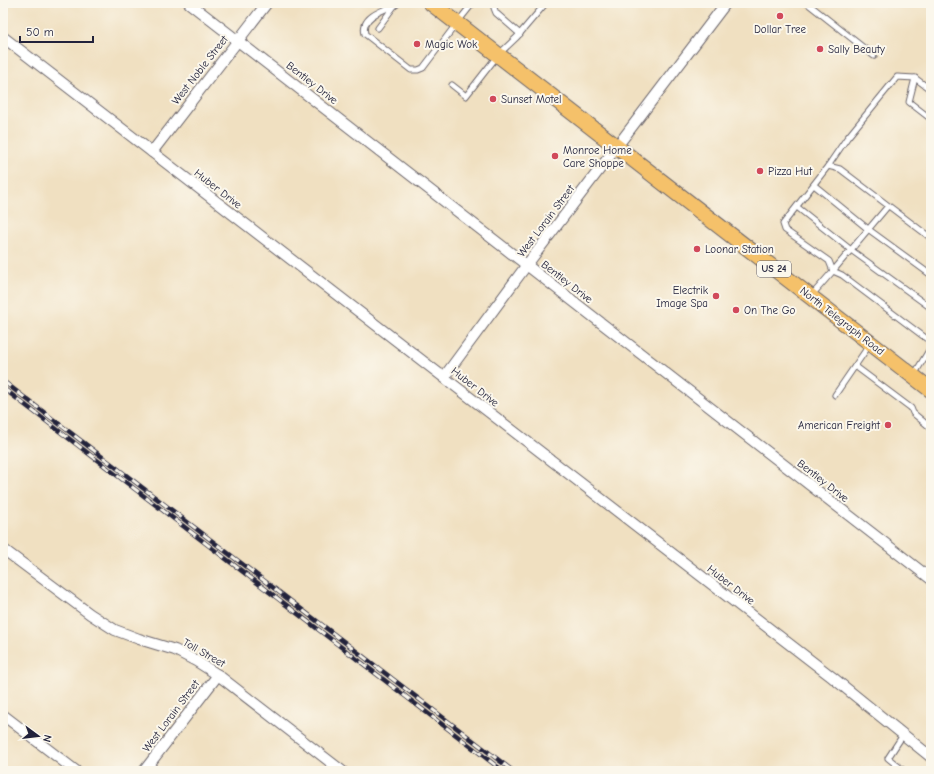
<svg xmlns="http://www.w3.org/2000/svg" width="934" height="774" font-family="'Comic Neue',sans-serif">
  <rect width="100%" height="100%" fill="#fbf7ec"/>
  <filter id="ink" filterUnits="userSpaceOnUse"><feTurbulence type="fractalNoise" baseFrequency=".025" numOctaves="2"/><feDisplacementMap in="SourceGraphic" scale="8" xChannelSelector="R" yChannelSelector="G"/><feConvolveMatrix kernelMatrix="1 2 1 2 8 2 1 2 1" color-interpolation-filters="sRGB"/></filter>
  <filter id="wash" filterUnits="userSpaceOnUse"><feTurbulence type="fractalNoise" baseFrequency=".012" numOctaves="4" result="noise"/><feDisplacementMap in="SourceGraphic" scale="16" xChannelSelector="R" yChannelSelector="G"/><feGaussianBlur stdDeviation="0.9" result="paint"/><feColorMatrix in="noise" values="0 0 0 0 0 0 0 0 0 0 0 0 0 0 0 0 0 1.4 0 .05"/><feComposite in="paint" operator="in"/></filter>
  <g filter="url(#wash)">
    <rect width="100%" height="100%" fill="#f0e0c1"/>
  </g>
  <g filter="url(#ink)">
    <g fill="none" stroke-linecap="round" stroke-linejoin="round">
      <defs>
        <g id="service">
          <path d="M326,3H337"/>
          <path d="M496,3L494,8L496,13L520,34"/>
          <path d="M807,3L874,56"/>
          <path d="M396,5C383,10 360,17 365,34L411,70H418L423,68L457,23L473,3"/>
          <path d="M378,28L395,5"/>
          <path d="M915,78L909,102L931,119"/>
          <path d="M452,85L466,96L498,55L517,37L546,3"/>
          <path d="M828,166L847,138L897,77L915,78L931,90"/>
          <path d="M814,185L868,229L931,275"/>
          <path d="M888,206L833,271L842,275L931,342"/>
          <path d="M797,207L851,250L931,308"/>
          <path d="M811,296L833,271L829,261L785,230L783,224L828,166L840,169L931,238"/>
          <path d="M855,366L911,408L913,413L931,428"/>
          <path d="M914,375L931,347"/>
          <path d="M835,395L870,344"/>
          <path d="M903,735L888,758L904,771"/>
        </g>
        <g id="minor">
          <path d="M189,3L931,579"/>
          <path d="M3,37L832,677L931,757"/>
          <path d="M152,152L267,3"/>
          <path d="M444,377L526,266L726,3"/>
          <path d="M3,549L90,614L115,630L139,639L175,650L196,661L218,675L342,771"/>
          <path d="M3,715L76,771"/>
          <path d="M144,771L218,675"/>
        </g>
        <path id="primary" d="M431,3L931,390"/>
      </defs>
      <use href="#service" stroke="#6a646a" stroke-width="7"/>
      <use href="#minor" stroke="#6a646a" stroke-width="12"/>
      <use href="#primary" stroke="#6a646a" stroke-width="17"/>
      <use href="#service" stroke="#fff" stroke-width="5"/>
      <use href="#minor" stroke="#fff" stroke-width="10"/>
      <use href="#primary" stroke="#f5c16b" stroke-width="15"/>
      <defs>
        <g id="rail">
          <path d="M3,381L513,771"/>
          <path d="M3,388L503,771"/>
        </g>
      </defs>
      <use href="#rail" stroke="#22223b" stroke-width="4.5"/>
      <use href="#rail" stroke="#fbf7ec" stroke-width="3" stroke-dasharray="9" stroke-linecap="butt"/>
    </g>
  </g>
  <g fill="#d1495b" stroke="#fbf7ec" stroke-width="1.5">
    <circle cx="780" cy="16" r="4"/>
    <circle cx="417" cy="44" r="4"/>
    <circle cx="820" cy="49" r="4"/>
    <circle cx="493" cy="99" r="4"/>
    <circle cx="555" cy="156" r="4"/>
    <circle cx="760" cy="171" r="4"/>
    <circle cx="697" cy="249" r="4"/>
    <circle cx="716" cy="296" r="4"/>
    <circle cx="736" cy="310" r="4"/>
    <circle cx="888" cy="425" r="4"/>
  </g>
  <g text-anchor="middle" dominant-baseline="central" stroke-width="4" stroke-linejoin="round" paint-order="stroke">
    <rect fill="#fbf7ec" stroke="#636270" stroke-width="1" x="757" y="261" width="34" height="16" rx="3"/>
    <g font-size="10" font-weight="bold" fill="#22223b">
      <text x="774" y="269">US 24</text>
    </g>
    <g font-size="11" fill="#22223b" stroke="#fbf7ec" text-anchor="start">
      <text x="780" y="29" text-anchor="middle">Dollar Tree</text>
      <text x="425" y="44">Magic Wok</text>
      <text x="828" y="49">Sally Beauty</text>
      <text x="501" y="99">Sunset Motel</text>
      <text x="563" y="150">Monroe Home<tspan x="563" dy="13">Care Shoppe</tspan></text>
      <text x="768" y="171">Pizza Hut</text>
      <text x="705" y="249">Loonar Station</text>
      <text x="708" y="290" text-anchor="end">Electrik<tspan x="708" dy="13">Image Spa</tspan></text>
      <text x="744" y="310">On The Go</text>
      <text x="880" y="425" text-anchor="end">American Freight</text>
    </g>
    <g font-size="11" fill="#22223b" stroke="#fbf7ec">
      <text transform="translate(200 70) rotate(-52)">West Noble Street</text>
      <text transform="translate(312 83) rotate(38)">Bentley Drive</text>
      <text transform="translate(218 189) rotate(38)">Huber Drive</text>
      <text transform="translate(546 221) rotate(-53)">West Lorain Street</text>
      <text transform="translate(567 282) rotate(38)">Bentley Drive</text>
      <text transform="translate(842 321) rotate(38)">North Telegraph Road</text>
      <text transform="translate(475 387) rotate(38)">Huber Drive</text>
      <text transform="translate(823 481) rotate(38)">Bentley Drive</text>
      <text transform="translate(731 585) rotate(38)">Huber Drive</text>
      <text transform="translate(204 653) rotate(30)">Toll Street</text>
      <text transform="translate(171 716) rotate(-53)">West Lorain Street</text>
    </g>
  </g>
  <rect width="934" height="774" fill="none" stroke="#fbf7ec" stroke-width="16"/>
  <g transform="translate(38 736) rotate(105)" stroke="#fbf7ec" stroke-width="3" paint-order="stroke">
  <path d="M0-3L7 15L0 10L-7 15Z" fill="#22223b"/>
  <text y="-6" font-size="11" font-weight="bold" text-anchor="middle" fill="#22223b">N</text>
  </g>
  <path d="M20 36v6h73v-6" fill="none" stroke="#22223b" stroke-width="2"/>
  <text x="26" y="36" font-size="12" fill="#22223b" stroke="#fbf7ec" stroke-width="3" paint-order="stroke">50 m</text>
</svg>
